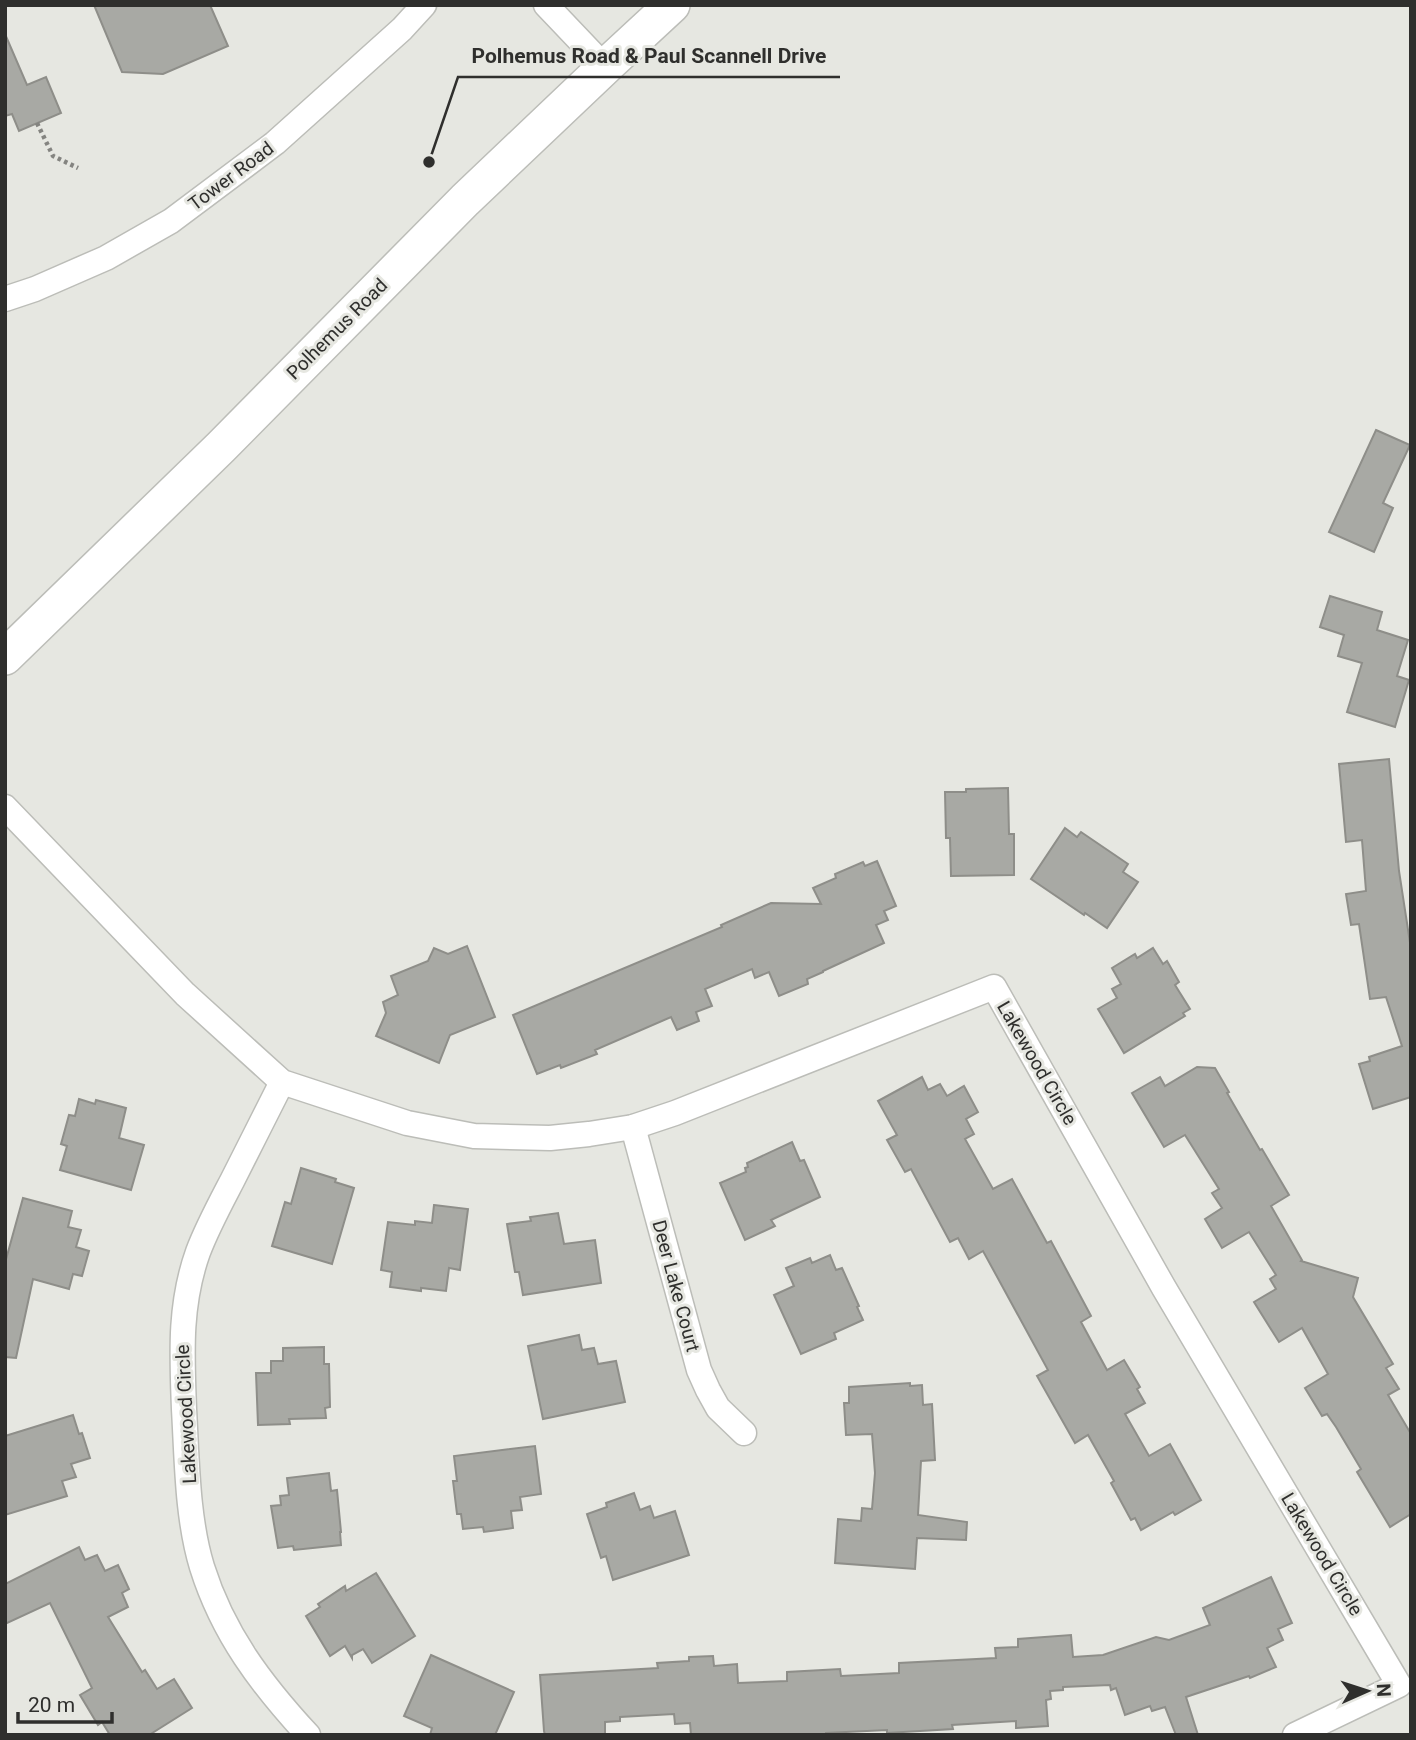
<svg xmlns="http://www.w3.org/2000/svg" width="1416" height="1740" font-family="Roboto,sans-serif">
  <rect width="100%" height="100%" fill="#e6e7e1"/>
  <g fill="#a8a9a4" stroke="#8e8e89" stroke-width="2">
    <path d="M94,5H210L228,46L163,74L122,72Z"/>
    <path d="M5,34L27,85L46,77L61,113L19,131L12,114L5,116Z"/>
    <path d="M1376,430L1410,445L1383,503L1393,508L1374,552L1329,532Z"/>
    <path d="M1330,596L1382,612L1377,630L1408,640L1397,676L1409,680L1395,727L1347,712L1362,663L1338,656L1344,635L1320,627Z"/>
    <path d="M1389,759L1399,871L1411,949V1097L1373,1109L1359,1064L1370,1061L1369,1057L1402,1046L1386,997L1370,999L1359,924L1351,925L1346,894L1366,891L1362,840L1346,842L1339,764Z"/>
    <path d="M1008,788L1009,834H1014V875L951,876L950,838H946L945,792H966V789Z"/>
    <path d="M1065,828L1077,837L1081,832L1128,864L1123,872L1138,882L1107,928L1085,913L1084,915L1031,879Z"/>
    <path d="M877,861L896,906L884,911L888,920L876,925L884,943L823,971V972L807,979L808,984L779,996L769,972L755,978L752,969L705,989L712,1006L696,1012L699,1021L677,1030L671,1017L595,1050L597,1054L561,1068L560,1065L537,1074L513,1015L722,927L721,925L771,903L821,904L813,888L836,878L835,874L863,862L865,866Z"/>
    <path d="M467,946L495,1017L450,1035L439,1063L376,1036L386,1013L383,1002L398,995L391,976L428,961L434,948L448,954Z"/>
    <path d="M1153,948L1163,964L1167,961L1179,982L1175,985L1190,1009L1183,1013L1185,1016L1124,1053L1098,1009L1117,998L1112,989L1121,984L1112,968L1135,954L1137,958Z"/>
    <path d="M1197,1067L1215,1068L1229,1092L1227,1093L1260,1150L1262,1149L1289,1195L1271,1206L1302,1260L1301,1261L1358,1278L1353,1297L1393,1364L1386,1368L1399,1389L1388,1395L1411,1434V1514L1390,1527L1357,1472L1361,1469L1336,1427L1327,1414L1322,1416L1305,1388L1328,1374L1302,1328L1279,1342L1254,1302L1276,1289L1270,1279L1276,1275L1249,1232L1222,1248L1205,1219L1222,1208L1212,1193L1219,1189L1185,1135L1164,1147L1132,1093L1160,1077L1165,1086Z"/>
    <path d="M922,1077L928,1090L940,1084L947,1096L964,1086L978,1112L966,1119L974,1134L965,1139L993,1189L1012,1179L1047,1243L1051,1241L1091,1316L1081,1322L1107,1370L1124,1360L1140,1387L1137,1389L1145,1403L1125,1414L1149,1456L1170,1444L1201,1500L1175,1515L1173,1512L1141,1530L1135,1518L1131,1520L1111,1483L1114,1481L1088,1435L1075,1443L1037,1376L1048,1370L983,1251L969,1259L958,1238L950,1242L911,1169L905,1172L887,1140L897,1135L878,1101Z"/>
    <path d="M79,1099L95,1104L96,1100L126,1108L119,1138L144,1145L131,1190L60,1170L67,1146L61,1144L69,1115L75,1116Z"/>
    <path d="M792,1142L800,1161L804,1160L820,1197L771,1220L775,1226L745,1240L720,1183L746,1172L745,1168L748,1167L747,1163Z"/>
    <path d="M301,1168L336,1179L335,1182L354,1188L332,1264L272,1246L285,1202L291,1204Z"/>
    <path d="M23,1198L72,1211L68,1227L81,1230L76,1247L89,1251L82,1276L73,1274L69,1289L33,1279L16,1358L5,1357V1263Z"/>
    <path d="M434,1205L468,1209L460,1270L449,1268L446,1291L421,1288V1291L390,1287L392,1272L381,1270L388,1222L415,1225V1221L432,1223Z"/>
    <path d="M558,1213L564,1244L595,1240L601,1283L523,1295L519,1272H515L507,1224L531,1221L530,1217Z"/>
    <path d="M830,1255L836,1270L842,1268L859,1306L857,1307L863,1320L834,1333L836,1339L801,1354L774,1295L794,1286L786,1268L810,1258L812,1263Z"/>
    <path d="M579,1335L582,1350L594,1348L598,1364L616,1361L625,1402L543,1419L528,1346Z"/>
    <path d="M324,1347V1364H329L330,1407L325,1408L326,1418L289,1419L290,1424L258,1425L256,1373H271V1361H283V1348Z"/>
    <path d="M910,1383V1386L922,1385L923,1405L932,1404L935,1460L921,1461L918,1515L967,1522L966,1540L917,1538L915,1569L835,1563L838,1519L861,1521L862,1508L872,1509L875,1473L872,1434L846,1435L844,1403H849V1387Z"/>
    <path d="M73,1415L79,1434L82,1433L90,1458L71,1464L76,1477L62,1481L67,1496L5,1515V1436Z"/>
    <path d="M535,1446L541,1494L520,1497L522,1510L511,1511L513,1528L484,1532L483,1527L463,1529L461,1514H457L453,1481H457L454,1456Z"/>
    <path d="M329,1473L331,1491L337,1490L341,1532H340L341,1545L294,1550L293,1546L278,1548L271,1506L281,1505L280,1496L289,1495L287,1478Z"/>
    <path d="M634,1493L640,1510L650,1506L654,1518L675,1511L689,1555L613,1580L606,1556L601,1558L587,1514L607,1507L606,1503Z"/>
    <path d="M79,1547L85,1560L97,1555L105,1571L118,1565L129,1589L122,1593L128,1607L108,1617L142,1672L145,1670L157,1689L174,1679L192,1708L149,1735H110L102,1722L98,1725L80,1695L92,1688L50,1603L5,1624V1584Z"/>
    <path d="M376,1573L415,1636L372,1663L363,1649L352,1655V1658L345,1646L330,1656L306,1616L320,1607L318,1604L345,1586L346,1591Z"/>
    <path d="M1271,1577L1292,1623L1278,1629L1283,1640L1267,1648L1276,1667L1250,1678L1249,1676L1186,1697L1198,1735H1176L1165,1707L1152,1711L1150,1706L1125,1715L1116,1688L1111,1690L1110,1685L1063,1687V1690L1050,1691L1051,1699L1046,1700L1048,1726L1016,1728V1721L952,1725L953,1729L887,1733V1730L826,1733V1735H691L690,1723L675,1724L674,1714L620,1717V1721L605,1722V1735H545L544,1731L540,1675L658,1668L657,1663L689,1661V1657L713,1656L714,1666L737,1664L738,1683L787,1681V1672L840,1669L841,1676L899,1673V1663L996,1658L995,1648L1018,1647V1639L1071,1635L1073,1657L1103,1655L1156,1637L1169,1640L1210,1625L1203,1608Z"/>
    <path d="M431,1655L514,1692L495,1735H430L432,1728L404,1716Z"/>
  </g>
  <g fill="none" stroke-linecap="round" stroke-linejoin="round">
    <defs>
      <g id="street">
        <path d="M546,5L605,67"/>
        <path d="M5,299L35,289L106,258L171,221L275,143L402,29L424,5"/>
        <path d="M5,807L185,994L282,1082L407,1123L474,1136L550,1138L589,1134L633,1127L675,1113L994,987L1164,1288L1399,1685L1295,1735"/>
        <path d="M282,1082C265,1115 249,1148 232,1181C220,1204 207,1228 198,1252C179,1305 182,1355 184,1409C187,1460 187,1518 202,1567C223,1634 261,1684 308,1735"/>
        <path d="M633,1127L699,1370L708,1390L718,1408L744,1433"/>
      </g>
      <path id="secondary" d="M5,657L221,447L465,200L605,67L672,5"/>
    </defs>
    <use href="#street" stroke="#bcbdb8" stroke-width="27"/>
    <use href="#secondary" stroke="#bcbdb8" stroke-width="38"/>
    <path stroke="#848480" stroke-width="4.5" stroke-dasharray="3.5 3.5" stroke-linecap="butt" d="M37,123L53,156L78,168"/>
    <use href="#street" stroke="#fff" stroke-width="24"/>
    <use href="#secondary" stroke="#fff" stroke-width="35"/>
  </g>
  <g text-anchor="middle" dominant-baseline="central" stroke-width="6" stroke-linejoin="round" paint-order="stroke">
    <g font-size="19" fill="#2f2f2d" stroke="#e6e7e1">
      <text transform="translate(231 176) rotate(-37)">Tower Road</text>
      <text transform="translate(337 329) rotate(-45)">Polhemus Road</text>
      <text transform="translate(1037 1063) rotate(60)">Lakewood Circle</text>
      <text transform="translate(676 1286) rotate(75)">Deer Lake Court</text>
      <text transform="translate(186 1414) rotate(-93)">Lakewood Circle</text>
      <text transform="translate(1322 1554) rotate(59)">Lakewood Circle</text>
    </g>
  </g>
  <path fill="none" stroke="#2f2f2d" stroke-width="2.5" d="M429 162L458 77H840"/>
  <circle fill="#2f2f2d" stroke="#e6e7e1" stroke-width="2.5" cx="429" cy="162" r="7"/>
  <g font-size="21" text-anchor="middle" font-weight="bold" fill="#2f2f2d" stroke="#e6e7e1" stroke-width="6" stroke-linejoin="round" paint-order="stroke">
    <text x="649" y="63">Polhemus Road &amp; Paul Scannell Drive</text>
  </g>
  <rect width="1416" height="1740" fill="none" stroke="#2f2f2d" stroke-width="14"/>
  <g transform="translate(1367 1691) rotate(87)" stroke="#e6e7e1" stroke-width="5" paint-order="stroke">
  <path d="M0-5L12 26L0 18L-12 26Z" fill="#2f2f2d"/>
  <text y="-10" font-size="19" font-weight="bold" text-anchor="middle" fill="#2f2f2d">N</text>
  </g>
  <path d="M18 1712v10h94v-10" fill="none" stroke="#2f2f2d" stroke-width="3.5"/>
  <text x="28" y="1712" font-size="21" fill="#2f2f2d" stroke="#e6e7e1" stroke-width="5" paint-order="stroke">20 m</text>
</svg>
